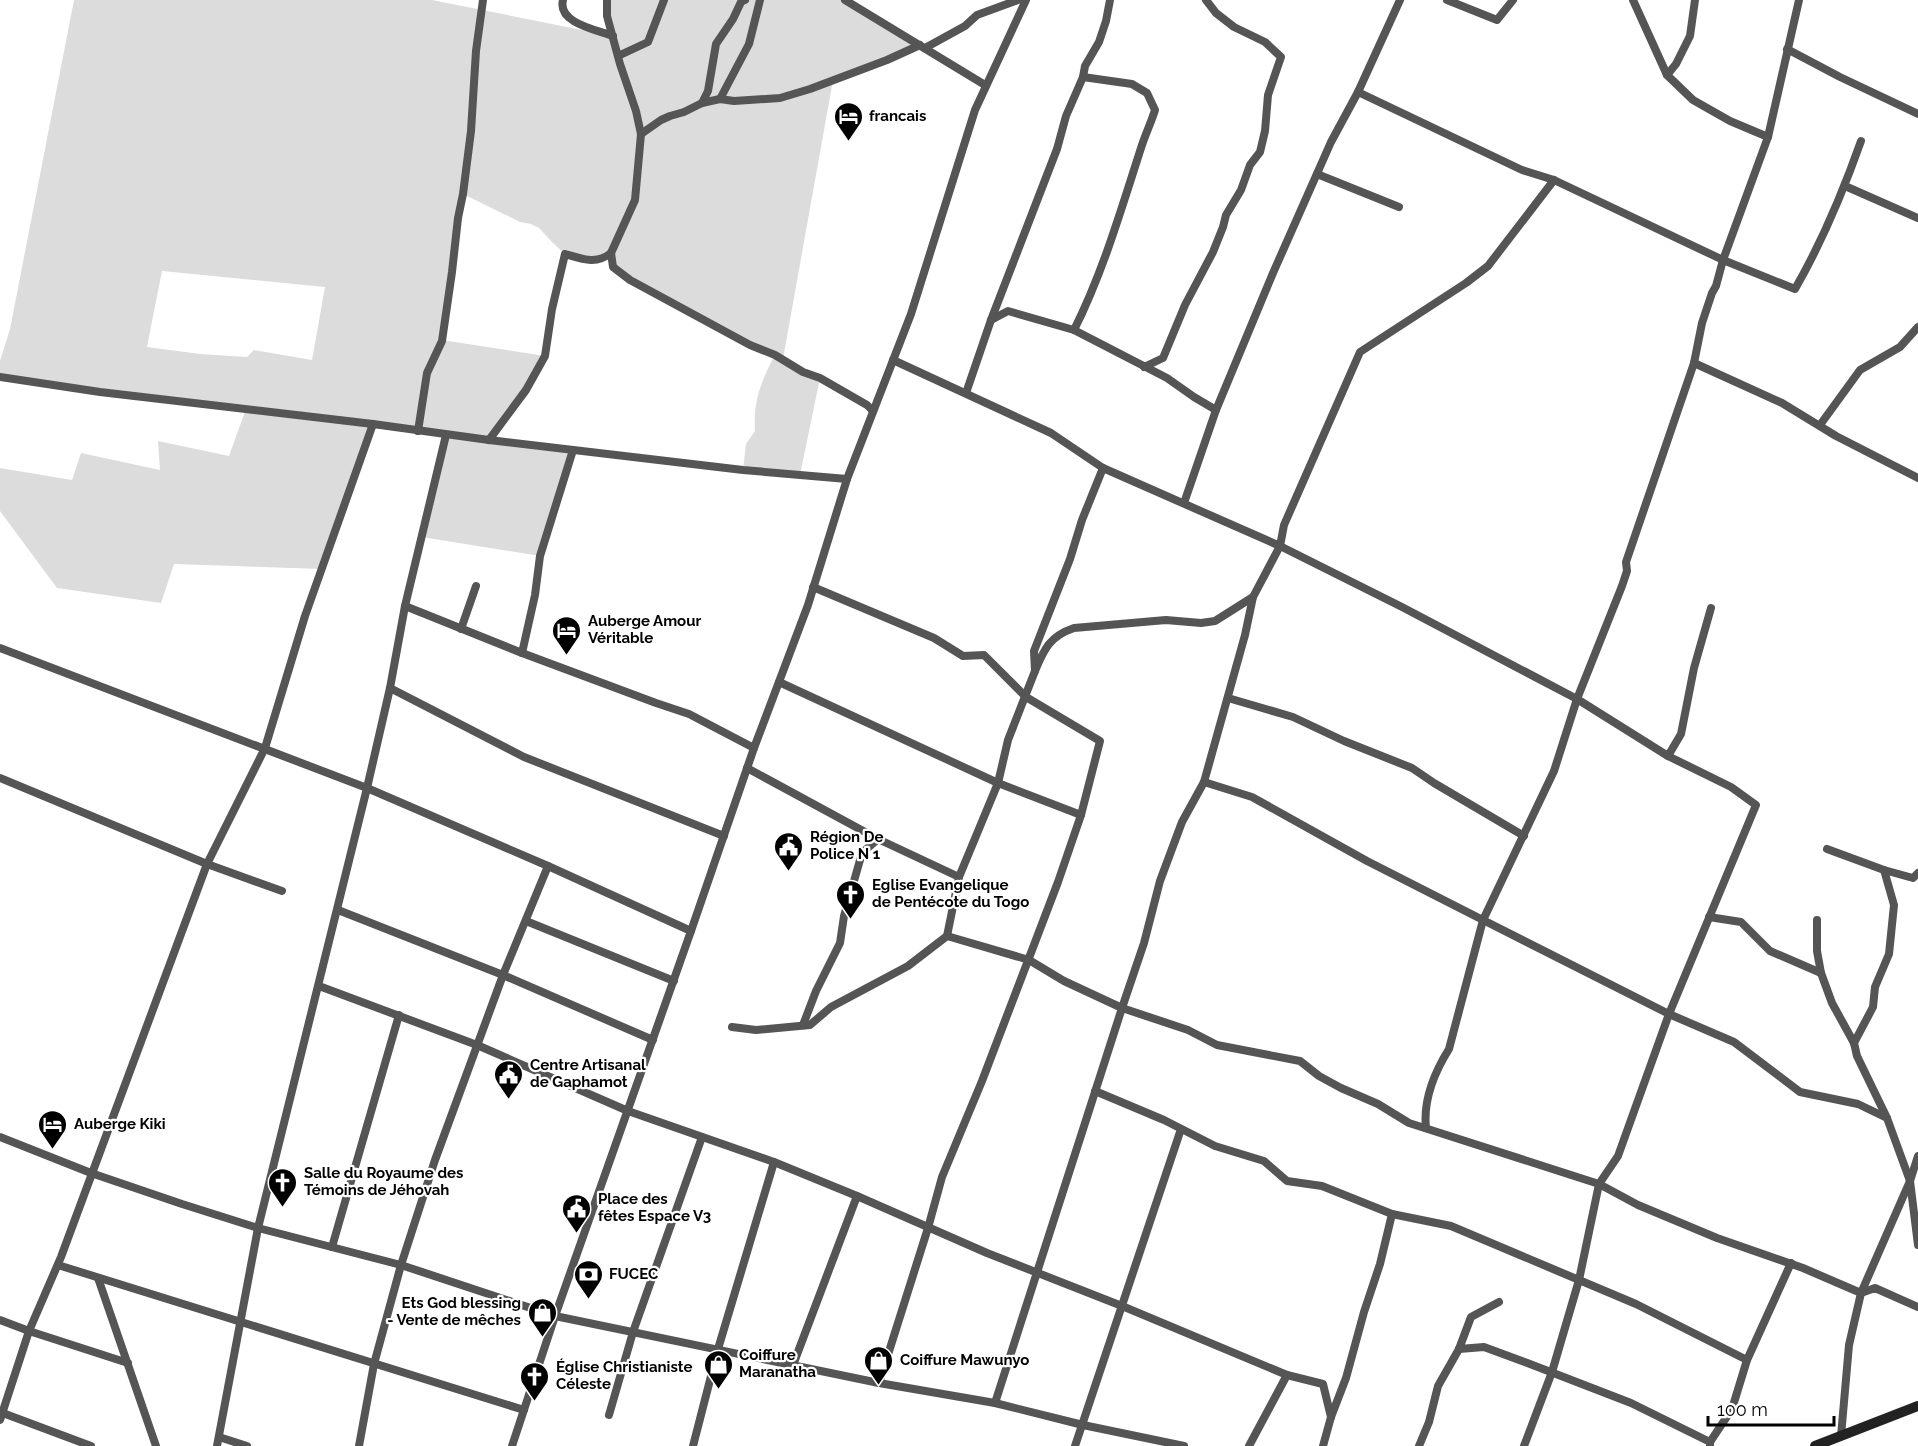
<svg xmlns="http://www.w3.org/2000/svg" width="1918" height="1446" font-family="Raleway,sans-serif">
  <rect width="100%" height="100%" fill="#fff"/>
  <path fill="#dcdcdc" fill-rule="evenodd" d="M74,0H432L612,36L608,0H845L920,45L833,80L783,359L820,378L800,475L743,470L746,444L755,431C753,400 761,383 774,356L613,267L611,253L595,261L565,254L552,242L539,228L531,224L520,222L463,194L442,340L545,356L490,440L573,450L540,556L422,537L446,435L373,425L322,569L174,564L161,603L57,588L0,511V468L72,480L81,453L160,470L158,441L229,456L246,409L0,376V361L10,329ZM162,271L325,287L312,360L254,350L247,357L200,354L147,347Z"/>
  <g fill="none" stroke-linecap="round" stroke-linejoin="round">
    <g stroke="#555" stroke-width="8">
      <path d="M563,0C557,23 597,30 613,36"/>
      <path d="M845,0L985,85"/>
      <path d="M1447,0L1497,20L1513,0"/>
      <path d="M1633,0L1667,75L1693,100L1730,121L1768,137"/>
      <path d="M925,48L965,26L977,15L1018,0"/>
      <path d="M1787,49L1840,77L1918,114"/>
      <path d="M618,56L648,42L664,0"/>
      <path d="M1667,75L1676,64L1690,36L1695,0"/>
      <path d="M1358,92L1522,170L1554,180L1723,260L1795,289C1822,242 1843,192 1861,141"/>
      <path d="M720,99L749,44L760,0"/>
      <path d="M702,103L708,91L716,44L733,19L741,2L745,0"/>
      <path d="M641,134L661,120L670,116L684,112L702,103L720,99L734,101L780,98L810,89L887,60L920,45"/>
      <path d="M1317,174L1399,207"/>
      <path d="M1845,186L1918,218"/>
      <path d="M611,253L613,267L630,280L750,345L775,355L803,372L820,378L867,405L873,411"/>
      <path d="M991,320L1008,311L1074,330L1167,378L1194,397L1216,410"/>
      <path d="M1074,330C1103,272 1121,210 1141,148C1145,135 1151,123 1155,110L1147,93L1132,84L1083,77"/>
      <path d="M893,360L1051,433L1103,468L1280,546L1402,607L1577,699L1554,771L1483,920L1449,1049C1434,1073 1423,1100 1426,1128"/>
      <path d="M1694,363L1782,403L1836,436L1918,478"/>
      <path d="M1144,367L1163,358L1185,305L1213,252L1223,227L1226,215L1241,190L1250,165L1260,152L1265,131L1268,95L1281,57L1265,42L1234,27L1216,13L1206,0"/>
      <path d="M0,377L100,392L373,424L489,440L743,470L847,479"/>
      <path d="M966,393L991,320L1057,149L1066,116L1083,77L1085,66L1099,42L1106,21L1110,0"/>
      <path d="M1820,425L1860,370L1900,347L1918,327"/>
      <path d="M418,431L427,373L442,341L452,272L458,218L463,194L471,131L476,51L483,0"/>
      <path d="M489,440L526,390L545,356L552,309L565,254C582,259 596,265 611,253L635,200L641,134L636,111L620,64L607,16V0"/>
      <path d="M1184,503L1216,410L1273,273L1331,142L1358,92L1400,0"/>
      <path d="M405,606L522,653L656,703L689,714L754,748"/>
      <path d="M461,629L476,586"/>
      <path d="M0,648L367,788L548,866L691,931"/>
      <path d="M522,653L535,595L540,556L573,450"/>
      <path d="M1035,671C1044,649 1050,636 1074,628L1166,620L1201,623L1215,621L1253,597L1280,546L1284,525L1360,352L1466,283L1488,266L1554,180"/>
      <path d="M779,682L998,783L1081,815"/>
      <path d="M390,688L524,757L724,836"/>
      <path d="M1228,698L1293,717L1344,741L1412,768L1434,783L1524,836"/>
      <path d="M1668,756L1681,734L1694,668L1711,608"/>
      <path d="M747,768L878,839L959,877"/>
      <path d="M0,778L207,864L282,891"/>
      <path d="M1204,782L1252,797L1367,861L1483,920L1669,1014L1734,1042L1800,1092L1858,1104L1887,1118"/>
      <path d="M1827,849L1884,870"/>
      <path d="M338,910L503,975L653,1040"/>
      <path d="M1709,917L1741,922L1770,951L1821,973L1832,1003L1854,1043L1857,1056L1887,1118L1910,1181L1918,1245"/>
      <path d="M1817,920V951L1821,973"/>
      <path d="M526,921L674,981"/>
      <path d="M947,936L1029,960L1064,981L1122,1008L1188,1030L1217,1045L1300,1061L1319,1076L1341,1088L1378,1104L1409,1123L1599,1184L1638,1205L1717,1238L1803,1268L1861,1293L1875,1288L1918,1307"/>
      <path d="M319,986L477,1045L628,1111L774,1162L857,1196L987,1253L1122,1306L1287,1375L1323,1384L1331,1417"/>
      <path d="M803,1025L816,991L840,943L844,916L862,853L878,839"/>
      <path d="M732,1027L756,1030L810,1025L831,1007L908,966L947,936L959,877L998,783L1008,740L1035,671L1034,651L1070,559L1082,520L1103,468"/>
      <path d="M1854,1043L1873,1007L1875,987L1889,954L1894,905L1884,870L1913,878L1918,873"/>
      <path d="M1095,1091L1164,1120L1215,1146L1264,1161L1287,1181L1322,1186L1392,1214L1451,1226L1636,1304L1747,1360"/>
      <path d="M0,1137L91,1173L182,1204L258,1228L401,1265L555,1316L879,1383L928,1228L942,1177L982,1081L1058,882L1081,815L1100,741L1026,697L984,655L963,656L934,638L813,587"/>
      <path d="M332,1247L399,1015"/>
      <path d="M58,1265L524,1410"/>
      <path d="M98,1278L156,1446"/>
      <path d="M0,1320L29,1331L128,1363"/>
      <path d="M1459,1349L1484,1347L1530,1364L1631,1403L1710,1442"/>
      <path d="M793,1365L857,1196"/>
      <path d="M879,1383L995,1403L1083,1425L1184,1446"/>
      <path d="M995,1403L1122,1008L1144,943L1160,881L1182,822L1204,782L1245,635L1253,597"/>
      <path d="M0,1412L91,1446"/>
      <path d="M609,1415L633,1332L702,1137"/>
      <path d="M0,1420L29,1331L61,1257L207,864L265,748L305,616L373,424"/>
      <path d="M1841,1436L1849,1345L1861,1293L1910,1181L1918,1156"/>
      <path d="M219,1437L247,1446"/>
      <path d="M217,1446L258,1228L367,788L390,688L405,606L446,435"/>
      <path d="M359,1446L374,1364L401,1265L435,1160L503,975L548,866"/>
      <path d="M512,1446L555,1316L691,931L754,748L808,605L847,479L911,314L975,110L1026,0"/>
      <path d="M693,1446L718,1349L774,1162"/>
      <path d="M1075,1446L1181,1129"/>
      <path d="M1249,1446L1287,1375"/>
      <path d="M1323,1446L1331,1417L1346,1378L1364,1312L1380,1264L1392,1214"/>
      <path d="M1419,1446L1429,1422L1438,1386L1459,1349L1471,1317L1499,1302"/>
      <path d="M1524,1446L1552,1372L1579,1280L1599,1184L1618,1156L1669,1014L1756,805L1731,787L1668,756L1577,699L1622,586L1627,571L1626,562L1694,363L1702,323L1712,293L1716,286L1723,260L1768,137L1799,0"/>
      <path d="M1710,1446V1442L1732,1409L1747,1360L1791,1263"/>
    </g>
    <path stroke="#222" stroke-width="10" d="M1815,1446L1918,1406"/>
  </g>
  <defs>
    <symbol id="hotel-pin" viewBox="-11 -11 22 30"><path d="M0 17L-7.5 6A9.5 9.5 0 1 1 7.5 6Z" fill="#000" stroke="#fff"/><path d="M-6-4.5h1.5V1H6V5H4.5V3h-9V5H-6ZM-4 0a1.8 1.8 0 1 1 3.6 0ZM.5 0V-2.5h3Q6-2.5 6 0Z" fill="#fff"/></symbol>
    <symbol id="civic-pin" viewBox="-11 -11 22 30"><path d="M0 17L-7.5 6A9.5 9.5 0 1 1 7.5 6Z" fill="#000" stroke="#fff"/><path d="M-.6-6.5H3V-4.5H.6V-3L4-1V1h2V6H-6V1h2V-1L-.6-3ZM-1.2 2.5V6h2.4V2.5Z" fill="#fff"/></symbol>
    <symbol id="church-pin" viewBox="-11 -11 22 30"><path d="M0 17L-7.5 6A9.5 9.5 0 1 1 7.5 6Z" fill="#000" stroke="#fff"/><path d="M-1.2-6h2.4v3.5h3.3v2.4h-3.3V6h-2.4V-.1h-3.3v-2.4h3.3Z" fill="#fff"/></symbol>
    <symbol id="bank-pin" viewBox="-11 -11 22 30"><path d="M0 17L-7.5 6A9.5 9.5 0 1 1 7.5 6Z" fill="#000" stroke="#fff"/><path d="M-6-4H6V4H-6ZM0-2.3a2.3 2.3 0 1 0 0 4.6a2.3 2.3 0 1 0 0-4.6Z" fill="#fff"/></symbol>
    <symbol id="shop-pin" viewBox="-11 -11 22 30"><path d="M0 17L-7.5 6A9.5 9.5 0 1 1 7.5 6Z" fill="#000" stroke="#fff"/><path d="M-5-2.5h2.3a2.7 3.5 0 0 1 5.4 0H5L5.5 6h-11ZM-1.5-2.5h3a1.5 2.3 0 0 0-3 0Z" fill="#fff"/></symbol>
  </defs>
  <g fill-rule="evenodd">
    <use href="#hotel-pin" x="832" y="100" width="33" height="45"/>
    <use href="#hotel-pin" x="550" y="614" width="33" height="45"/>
    <use href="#civic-pin" x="772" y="830" width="33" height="45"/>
    <use href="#church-pin" x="834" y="878" width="33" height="45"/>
    <use href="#civic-pin" x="492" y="1058" width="33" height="45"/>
    <use href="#hotel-pin" x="36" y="1108" width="33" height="45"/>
    <use href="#church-pin" x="266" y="1166" width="33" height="45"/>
    <use href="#civic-pin" x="560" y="1192" width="33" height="45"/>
    <use href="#bank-pin" x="572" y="1258" width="33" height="45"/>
    <use href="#shop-pin" x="526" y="1296" width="33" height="45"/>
    <use href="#shop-pin" x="862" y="1344" width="33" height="45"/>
    <use href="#shop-pin" x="702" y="1348" width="33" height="45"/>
    <use href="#church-pin" x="518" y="1360" width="33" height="45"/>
  </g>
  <g text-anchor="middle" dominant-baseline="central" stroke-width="4.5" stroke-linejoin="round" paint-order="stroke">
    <g font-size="15" font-weight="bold" fill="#000" stroke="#fff" text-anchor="start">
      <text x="869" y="116">francais</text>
      <text x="588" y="621">Auberge Amour<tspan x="588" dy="17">Véritable</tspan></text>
      <text x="810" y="837">Région De<tspan x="810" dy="17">Police N 1</tspan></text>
      <text x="872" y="885">Eglise Evangelique<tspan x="872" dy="17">de Pentécote du Togo</tspan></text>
      <text x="530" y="1065">Centre Artisanal<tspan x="530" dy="17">de Gaphamot</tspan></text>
      <text x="74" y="1124">Auberge Kiki</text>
      <text x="304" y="1173">Salle du Royaume des<tspan x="304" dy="17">Témoins de Jéhovah</tspan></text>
      <text x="598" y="1199">Place des<tspan x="598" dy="17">fêtes Espace V3</tspan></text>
      <text x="609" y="1274">FUCEC</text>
      <text x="521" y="1303" text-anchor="end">Ets God blessing<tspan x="521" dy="17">- Vente de mêches</tspan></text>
      <text x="739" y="1355">Coiffure<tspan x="739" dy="17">Maranatha</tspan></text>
      <text x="900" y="1360">Coiffure Mawunyo</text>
      <text x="556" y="1367">Église Christianiste<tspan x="556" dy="17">Céleste</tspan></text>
    </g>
  </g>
  <path d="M1708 1416v9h126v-9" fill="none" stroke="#000000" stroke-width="3"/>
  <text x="1717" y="1416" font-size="18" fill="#000000" stroke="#ffffff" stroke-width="4.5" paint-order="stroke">100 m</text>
</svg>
